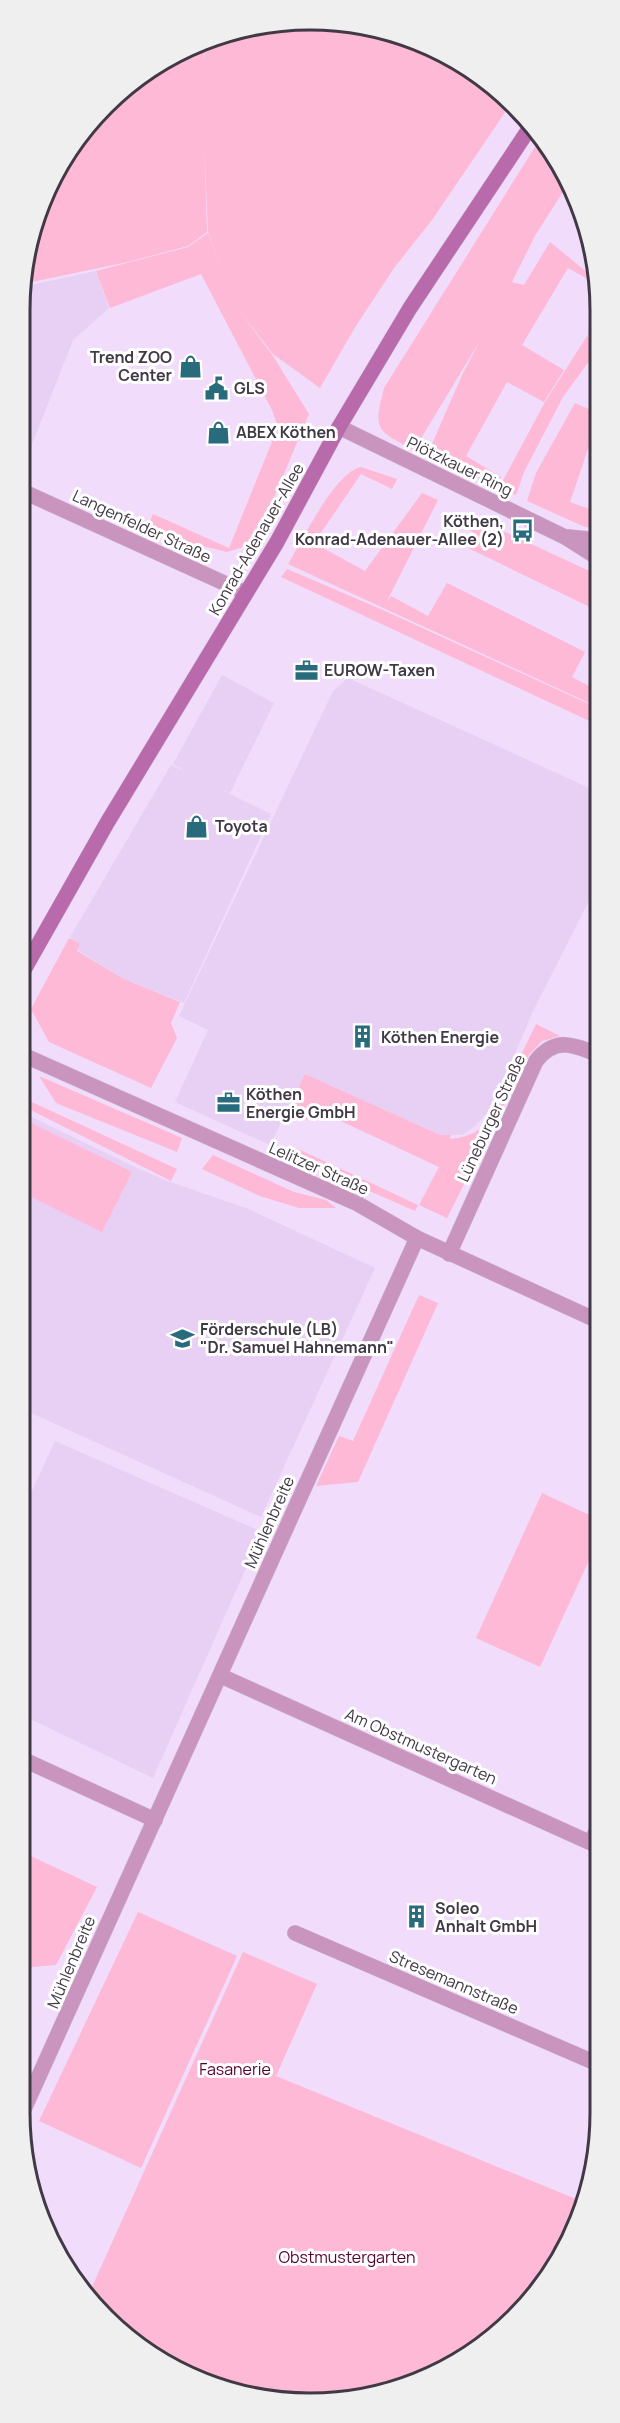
<svg xmlns="http://www.w3.org/2000/svg" width="620" height="2423" font-family="Manrope,sans-serif">
  <rect width="100%" height="100%" fill="#f1dcfb"/>
  <g fill="#e8cff4">
    <path d="M96,271L109,308L73,340L23,467L22,287Z"/>
    <path d="M222,675L274,703L230,793L218,788L271,814L184,1003L124,979L77,950L80,943L70,937L171,765L187,772L173,764Z"/>
    <path d="M348,678L598,792V883L533,1011L503,1082L487,1113L475,1126L462,1135H440L305,1074L270,1145L175,1102L208,1030L179,1016L333,691Z"/>
    <path d="M21,1112L135,1167L170,1182L246,1208L375,1268L261,1517L20,1408Z"/>
    <path d="M55,1441L262,1532L153,1778L20,1714V1517Z"/>
  </g>
  <g fill="#fdb9d5">
    <path d="M348,22L439,50L512,102L432,220L394,268L354,329L320,388L273,354L238,309L273,356L309,414L263,524L250,545L227,552L182,541L147,527L153,514L229,548L278,427L272,410L201,274L110,308L96,271L188,247L208,233L233,297L208,232L204,140L207,232L188,246L128,262L22,284V272L59,164L133,79L205,44L204,63L206,44L235,29Z"/>
    <path d="M540,139L570,181L536,234L512,282L524,285L550,242L598,281V285L568,268L522,345L564,370L544,402L507,382L466,456L501,477L496,487L428,453L463,373L481,339L414,450C376,430 373,431 384,388Z"/>
    <path d="M598,317V349L563,397L524,472L516,495L499,488L545,402L587,336L592,341L588,335Z"/>
    <path d="M575,403L598,413V449L589,446L570,502L598,512V529L585,527L527,501L536,473Z"/>
    <path d="M361,467L397,479L392,489L361,474L314,543L365,571L422,493L438,500L386,603L391,596L428,616L447,583L585,652L572,677L598,691V707L288,564C303,540 334,473 361,467Z"/>
    <path d="M473,517L598,575V611L468,548L476,534L468,529Z"/>
    <path d="M287,569L383,610L598,708V725L281,577Z"/>
    <path d="M69,938L80,943L77,951L124,979L180,1002L171,1023L177,1038L151,1088L49,1042L31,1009Z"/>
    <path d="M536,1024L560,1036L542,1041L529,1055L447,1218L419,1205L439,1167L313,1108L307,1120L287,1112L305,1074L440,1135H451L450,1139C469,1137 480,1132 491,1117Z"/>
    <path d="M39,1076L182,1138L177,1152L56,1103Z"/>
    <path d="M21,1097L177,1169L171,1181L21,1105Z"/>
    <path d="M21,1118L132,1172L102,1232L21,1192Z"/>
    <path d="M296,1148L418,1205L415,1211L292,1157Z"/>
    <path d="M213,1155L294,1192L326,1200L336,1208H299L260,1196L202,1169Z"/>
    <path d="M419,1295L438,1303L358,1482L316,1486L339,1436L353,1441Z"/>
    <path d="M542,1493L598,1519V1541L540,1667L476,1638Z"/>
    <path d="M20,1851L97,1887L56,1965L20,1968Z"/>
    <path d="M138,1912L237,1956L141,2168L39,2121Z"/>
    <path d="M243,1952L317,1984L276,2076L581,2201L562,2258L487,2343L386,2394L291,2403L182,2374L92,2305L87,2298Z"/>
  </g>
  <g fill="none" stroke-linecap="round" stroke-linejoin="round">
    <defs>
      <g id="street">
        <path d="M339,427L565,537L598,558"/>
        <path d="M22,491L246,593"/>
        <path d="M568,537L598,540"/>
        <path d="M21,1054L358,1204L417,1238L598,1321"/>
        <path d="M449,1254L536,1061C555,1037 573,1044 598,1055"/>
        <path d="M221,1676L591,1843L598,1827"/>
        <path d="M20,1758L155,1820"/>
        <path d="M295,1933L598,2064"/>
        <path d="M20,2118L417,1238"/>
      </g>
      <path id="secondary" d="M21,975L107,823L277,542L339,427L410,308L531,126"/>
    </defs>
    <use href="#street" stroke="#cebbd7" stroke-width="16"/>
    <use href="#secondary" stroke="#cebbd7" stroke-width="16"/>
    <use href="#street" stroke="#c994be" stroke-width="15"/>
    <use href="#secondary" stroke="#b86aaa" stroke-width="15"/>
  </g>
  <defs>
    <symbol id="shop-bare" viewBox="-9 -9 18 18"><path d="M-5-2.5h2.3a2.7 3.5 0 0 1 5.4 0H5L5.5 6h-11ZM-1.5-2.5h3a1.5 2.3 0 0 0-3 0Z" fill="#286b7d" stroke="#fff" stroke-width="2.5" paint-order="stroke"/></symbol>
    <symbol id="civic-bare" viewBox="-9 -9 18 18"><path d="M-.6-6.5H3V-4.5H.6V-3L4-1V1h2V6H-6V1h2V-1L-.6-3ZM-1.2 2.5V6h2.4V2.5Z" fill="#286b7d" stroke="#fff" stroke-width="2.5" paint-order="stroke"/></symbol>
    <symbol id="bus-bare" viewBox="-9 -9 18 18"><path d="M-5-6H5V4H4V6H2V4H-2V6H-4V4H-5ZM-3.5-4V0h7V-4ZM-3.5 1.2v1.5H-2V1.2ZM2 1.2v1.5H3.5V1.2Z" fill="#286b7d" stroke="#fff" stroke-width="2.5" paint-order="stroke"/></symbol>
    <symbol id="office-bare" viewBox="-9 -9 18 18"><path d="M-6-3h4V-5.5h4V-3h4V5H-6ZM-1-4.5V-3h2v-1.5ZM-6 0V1H6V0Z" fill="#286b7d" stroke="#fff" stroke-width="2.5" paint-order="stroke"/></symbol>
    <symbol id="building-bare" viewBox="-9 -9 18 18"><path d="M-4-6H4V6H1V3H-1V6H-4ZM-2.5-4.3h1.7v1.8h-1.7ZM.8-4.3h1.7v1.8H.8ZM-2.5-1h1.7V.8h-1.7ZM.8-1h1.7V.8H.8Z" fill="#286b7d" stroke="#fff" stroke-width="2.5" paint-order="stroke"/></symbol>
    <symbol id="school-bare" viewBox="-9 -9 18 18"><path d="M0-5L7-2L0 1L-7-2ZM-4 1L0 2.5L4 1V4Q0 6-4 4Z" fill="#286b7d" stroke="#fff" stroke-width="2.5" paint-order="stroke"/></symbol>
  </defs>
  <g fill-rule="evenodd">
    <use href="#shop-bare" x="174" y="350" width="33" height="33"/>
    <use href="#civic-bare" x="200" y="372" width="33" height="33"/>
    <use href="#shop-bare" x="202" y="416" width="33" height="33"/>
    <use href="#bus-bare" x="506" y="514" width="33" height="33"/>
    <use href="#office-bare" x="290" y="654" width="33" height="33"/>
    <use href="#shop-bare" x="180" y="810" width="33" height="33"/>
    <use href="#building-bare" x="346" y="1020" width="33" height="33"/>
    <use href="#office-bare" x="212" y="1086" width="33" height="33"/>
    <use href="#school-bare" x="166" y="1322" width="33" height="33"/>
    <use href="#building-bare" x="400" y="1900" width="33" height="33"/>
  </g>
  <g text-anchor="middle" dominant-baseline="central" stroke-width="6" stroke-linejoin="round" paint-order="stroke">
    <g font-size="16" font-weight="bold" fill="#413945" stroke="#fff" text-anchor="start">
      <text x="172" y="357" text-anchor="end">Trend ZOO<tspan x="172" dy="18">Center</tspan></text>
      <text x="234" y="388">GLS</text>
      <text x="236" y="432">ABEX Köthen</text>
      <text x="504" y="521" text-anchor="end">Köthen,<tspan x="504" dy="18">Konrad-Adenauer-Allee (2)</tspan></text>
      <text x="324" y="670">EUROW-Taxen</text>
      <text x="215" y="826">Toyota</text>
      <text x="381" y="1037">Köthen Energie</text>
      <text x="246" y="1094">Köthen<tspan x="246" dy="18">Energie GmbH</tspan></text>
      <text x="200" y="1329">Förderschule (LB)<tspan x="200" dy="18">"Dr. Samuel Hahnemann"</tspan></text>
      <text x="435" y="1908">Soleo<tspan x="435" dy="18">Anhalt GmbH</tspan></text>
    </g>
    <g font-size="16" fill="#413945" stroke="#fff">
      <text transform="translate(460 466) rotate(26)">Plötzkauer Ring</text>
      <text transform="translate(142 526) rotate(25)">Langenfelder Straße</text>
      <text transform="translate(256 539) rotate(-60)">Konrad-Adenauer-Allee</text>
      <text transform="translate(491 1118) rotate(-65)">Lüneburger Straße</text>
      <text transform="translate(319 1168) rotate(24)">Lelitzer Straße</text>
      <text transform="translate(269 1522) rotate(-66)">Mühlenbreite</text>
      <text transform="translate(421 1746) rotate(24)">Am Obstmustergarten</text>
      <text transform="translate(71 1962) rotate(-67)">Mühlenbreite</text>
      <text transform="translate(454 1982) rotate(23)">Stresemannstraße</text>
    </g>
    <g font-size="16" fill="#570033" stroke="#fff">
      <text x="235" y="2069">Fasanerie</text>
      <text x="347" y="2257">Obstmustergarten</text>
    </g>
  </g>
  <path d="M0 0H620V2423H0ZM310 30H310A280 280 0 0 1 590 310V2113A280 280 0 0 1 310 2393H310A280 280 0 0 1 30 2113V310A280 280 0 0 1 310 30Z" fill="#f0eff0" fill-rule="evenodd"/>
  <path fill="none" stroke="#413945" stroke-width="3" d="M310 30H310A280 280 0 0 1 590 310V2113A280 280 0 0 1 310 2393H310A280 280 0 0 1 30 2113V310A280 280 0 0 1 310 30Z"/>
</svg>
